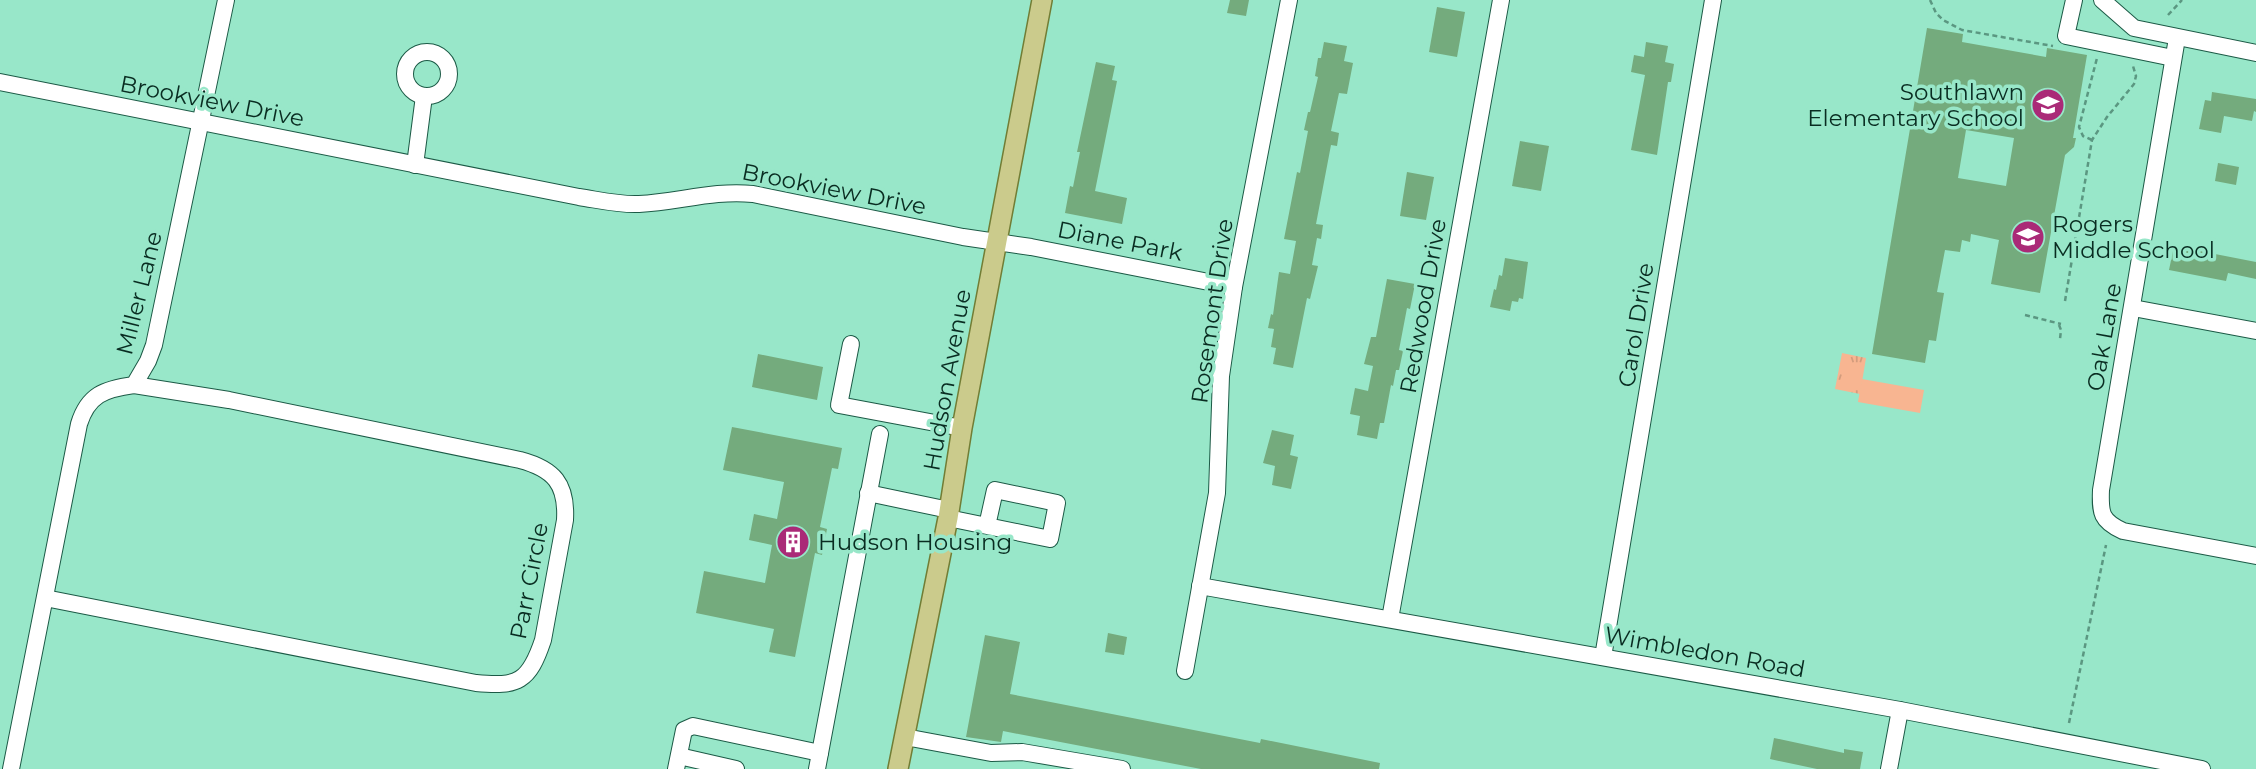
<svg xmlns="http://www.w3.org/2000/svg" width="2256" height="769" font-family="Montserrat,sans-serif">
  <defs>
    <pattern id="park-tufts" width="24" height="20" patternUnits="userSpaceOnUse" patternTransform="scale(1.75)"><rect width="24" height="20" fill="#f8b591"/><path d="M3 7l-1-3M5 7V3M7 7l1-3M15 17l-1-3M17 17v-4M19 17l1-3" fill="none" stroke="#d39c7d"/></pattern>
  </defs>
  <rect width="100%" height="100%" fill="#98e7c9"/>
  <path fill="url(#park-tufts)" d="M1842,353L1866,358L1860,394L1835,389Z"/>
  <path fill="#f8b591" d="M1862,379L1924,390L1920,413L1858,402Z"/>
  <g fill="#74ab7d" fill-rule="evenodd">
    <path d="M1230,0H1249L1246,16L1227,13Z"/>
    <path d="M1437,7L1465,12L1457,57L1429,52Z"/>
    <path d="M1927,28L1963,34L1962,42L2046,57L2047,48L2087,55L2073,138H2076L2074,147L2065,155L2040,293L1991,284L1999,240L1971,234L1970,242L1962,240L1960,252L1945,250L1937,292L1944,293L1936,341L1929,340L1925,363L1872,354ZM1966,130L2014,138L2006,186L1958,178Z"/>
    <path d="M1324,42L1347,46L1344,61L1353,63L1347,94L1339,93L1331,131L1339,133L1337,146L1331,145L1316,224L1323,225L1321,239L1317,238L1312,265L1318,266L1310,299L1307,298L1293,368L1273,364L1276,348L1271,347L1274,329L1268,328L1271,314L1273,315L1279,272L1290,274L1296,241L1284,239L1297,172L1300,173L1308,131L1304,130L1308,112H1310L1318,77L1315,76L1318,58H1321Z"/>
    <path d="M1646,42L1668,46L1665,62L1674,64L1671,82H1668L1657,155L1631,150L1645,75L1631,72L1634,55L1644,57Z"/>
    <path d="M1096,62L1115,66L1112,80L1117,81L1095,191L1127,198L1122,224L1065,213L1070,186L1073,187L1080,152H1077Z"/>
    <path d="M2212,92L2256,99V112L2254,111L2252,121L2224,116L2221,133L2199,129L2205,100L2211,101Z"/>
    <path d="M1520,141L1549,146L1541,191L1512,186Z"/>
    <path d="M2218,163L2239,167L2236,185L2215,181Z"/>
    <path d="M1407,172L1434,177L1426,220L1400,216Z"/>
    <path d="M2174,246L2256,262V279L2228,273L2226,281L2169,270Z"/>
    <path d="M1505,258L1528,262L1523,299L1519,298L1518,302L1512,301L1510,311L1490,307L1494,289L1496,290L1499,275L1502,276Z"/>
    <path d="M1387,279L1415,284L1410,309L1407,308L1399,350L1403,351L1399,370H1396L1393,386L1391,385L1384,423H1380L1377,439L1357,435L1360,416L1350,414L1355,388L1368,391L1373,366L1364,364L1371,337H1376Z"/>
    <path d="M758,354L823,367L817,400L752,387Z"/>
    <path d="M732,427L842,448L838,469L832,468L820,527L827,529L822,555L815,553L795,657L769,652L774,629L696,613L704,571L765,583L772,545L749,540L754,514L777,519L784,482L723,470Z"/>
    <path d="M1272,430L1294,435L1290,455L1298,457L1291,489L1272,485L1275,466L1263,463Z"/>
    <path d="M1108,633L1127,637L1124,655L1105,652Z"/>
    <path d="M985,635L1020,642L1010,694L1260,743L1261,739L1380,763L1379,769H1201L1003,731L1001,742L966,737Z"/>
    <path d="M1774,738L1844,753V749L1863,752L1860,769H1817L1770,759Z"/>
  </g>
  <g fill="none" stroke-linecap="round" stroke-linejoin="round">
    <defs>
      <g id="minor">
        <path d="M2074,0L2066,36L2173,58"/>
        <path d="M2102,0L2134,28L2256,53"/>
        <path d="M2177,38L2101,490C2100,513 2101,521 2123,531L2256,556"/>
        <circle cx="427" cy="74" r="22"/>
        <path d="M0,82L579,197C599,200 619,205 639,204C679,202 713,190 753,194L963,237L1031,247L1234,287"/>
        <path d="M415,165L424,96"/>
        <path d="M2133,308L2256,331"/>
        <path d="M851,344L839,405L962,428"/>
        <path d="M868,493L949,510"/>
        <path d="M948,518L1050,539L1057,503L995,490L987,526"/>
        <path d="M1200,586L1900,710L2202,769"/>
        <path d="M45,598L476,683C518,687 529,682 543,640L565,520C567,484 554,469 520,460L229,400L134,385"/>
        <path d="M1390,619L1501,0"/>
        <path d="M1603,657L1713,0"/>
        <path d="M1185,671L1217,493L1221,376L1234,287L1289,0"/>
        <path d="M905,737L991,753L1022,752L1122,769"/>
        <path d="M679,756L736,769"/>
        <path d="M11,769L79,424C88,395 104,389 134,385L148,361L154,345L226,0"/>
        <path d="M676,769L684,730L693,726L820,753"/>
        <path d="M817,769L880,434"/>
        <path d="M1889,769L1900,710"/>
      </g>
      <path id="major" d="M898,769L948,518L962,428L1042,0"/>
    </defs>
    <use href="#minor" stroke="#1c5a46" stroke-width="18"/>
    <use href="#major" stroke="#717d35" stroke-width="22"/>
    <g stroke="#5b9781" stroke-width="2.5" stroke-dasharray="5 3.5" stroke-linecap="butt">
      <path d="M1930,0L1936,13L1943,20L1962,30L2053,46"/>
      <path d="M2168,15L2182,0"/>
      <path d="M2092,140L2083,136L2079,127L2097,58"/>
      <path d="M2065,301L2092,140L2107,117L2134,84L2136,76L2133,66"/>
      <path d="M2025,315L2061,324"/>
      <path d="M2059,325L2061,330L2060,339"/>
      <path d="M2069,723L2106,545"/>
    </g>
    <use href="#minor" stroke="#fff" stroke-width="16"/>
    <use href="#major" stroke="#cbcb8c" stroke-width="19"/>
  </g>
  <defs>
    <symbol id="school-disc" viewBox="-11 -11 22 22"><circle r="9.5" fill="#aa2a77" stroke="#98e7c9"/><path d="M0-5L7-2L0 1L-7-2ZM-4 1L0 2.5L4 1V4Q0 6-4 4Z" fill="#fff"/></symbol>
    <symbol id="building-disc" viewBox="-11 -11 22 22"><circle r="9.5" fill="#aa2a77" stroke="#98e7c9"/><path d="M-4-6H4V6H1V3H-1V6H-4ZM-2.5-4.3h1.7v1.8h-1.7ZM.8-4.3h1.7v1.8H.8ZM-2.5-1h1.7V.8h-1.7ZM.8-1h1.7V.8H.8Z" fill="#fff"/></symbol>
  </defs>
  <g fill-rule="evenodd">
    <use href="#school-disc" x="2029" y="86" width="38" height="38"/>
    <use href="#school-disc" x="2009" y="218" width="38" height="38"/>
    <use href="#building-disc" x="774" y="523" width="38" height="38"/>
  </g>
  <g text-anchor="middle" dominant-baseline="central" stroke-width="7" stroke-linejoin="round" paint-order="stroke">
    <g font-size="23" fill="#092c21" stroke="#98e7c9" text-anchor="start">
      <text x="2024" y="92" text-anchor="end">Southlawn<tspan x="2024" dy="26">Elementary School</tspan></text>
      <text x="2052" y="224">Rogers<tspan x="2052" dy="26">Middle School</tspan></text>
      <text x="818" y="542">Hudson Housing</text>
    </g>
    <g font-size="23" fill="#092c21" stroke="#98e7c9">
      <text transform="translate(212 101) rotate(11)">Brookview Drive</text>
      <text transform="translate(834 189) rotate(11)">Brookview Drive</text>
      <text transform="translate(1120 241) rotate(11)">Diane Park</text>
      <text transform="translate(139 293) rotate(-76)">Miller Lane</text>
      <text transform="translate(1423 306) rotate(-80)">Redwood Drive</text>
      <text transform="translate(1212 311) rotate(-82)">Rosemont Drive</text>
      <text transform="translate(1636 325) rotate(-81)">Carol Drive</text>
      <text transform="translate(2104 337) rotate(-80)">Oak Lane</text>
      <text transform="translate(947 380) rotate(-80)">Hudson Avenue</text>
      <text transform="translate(529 581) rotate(-79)">Parr Circle</text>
      <text transform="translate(1705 652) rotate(10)">Wimbledon Road</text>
    </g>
  </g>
</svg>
